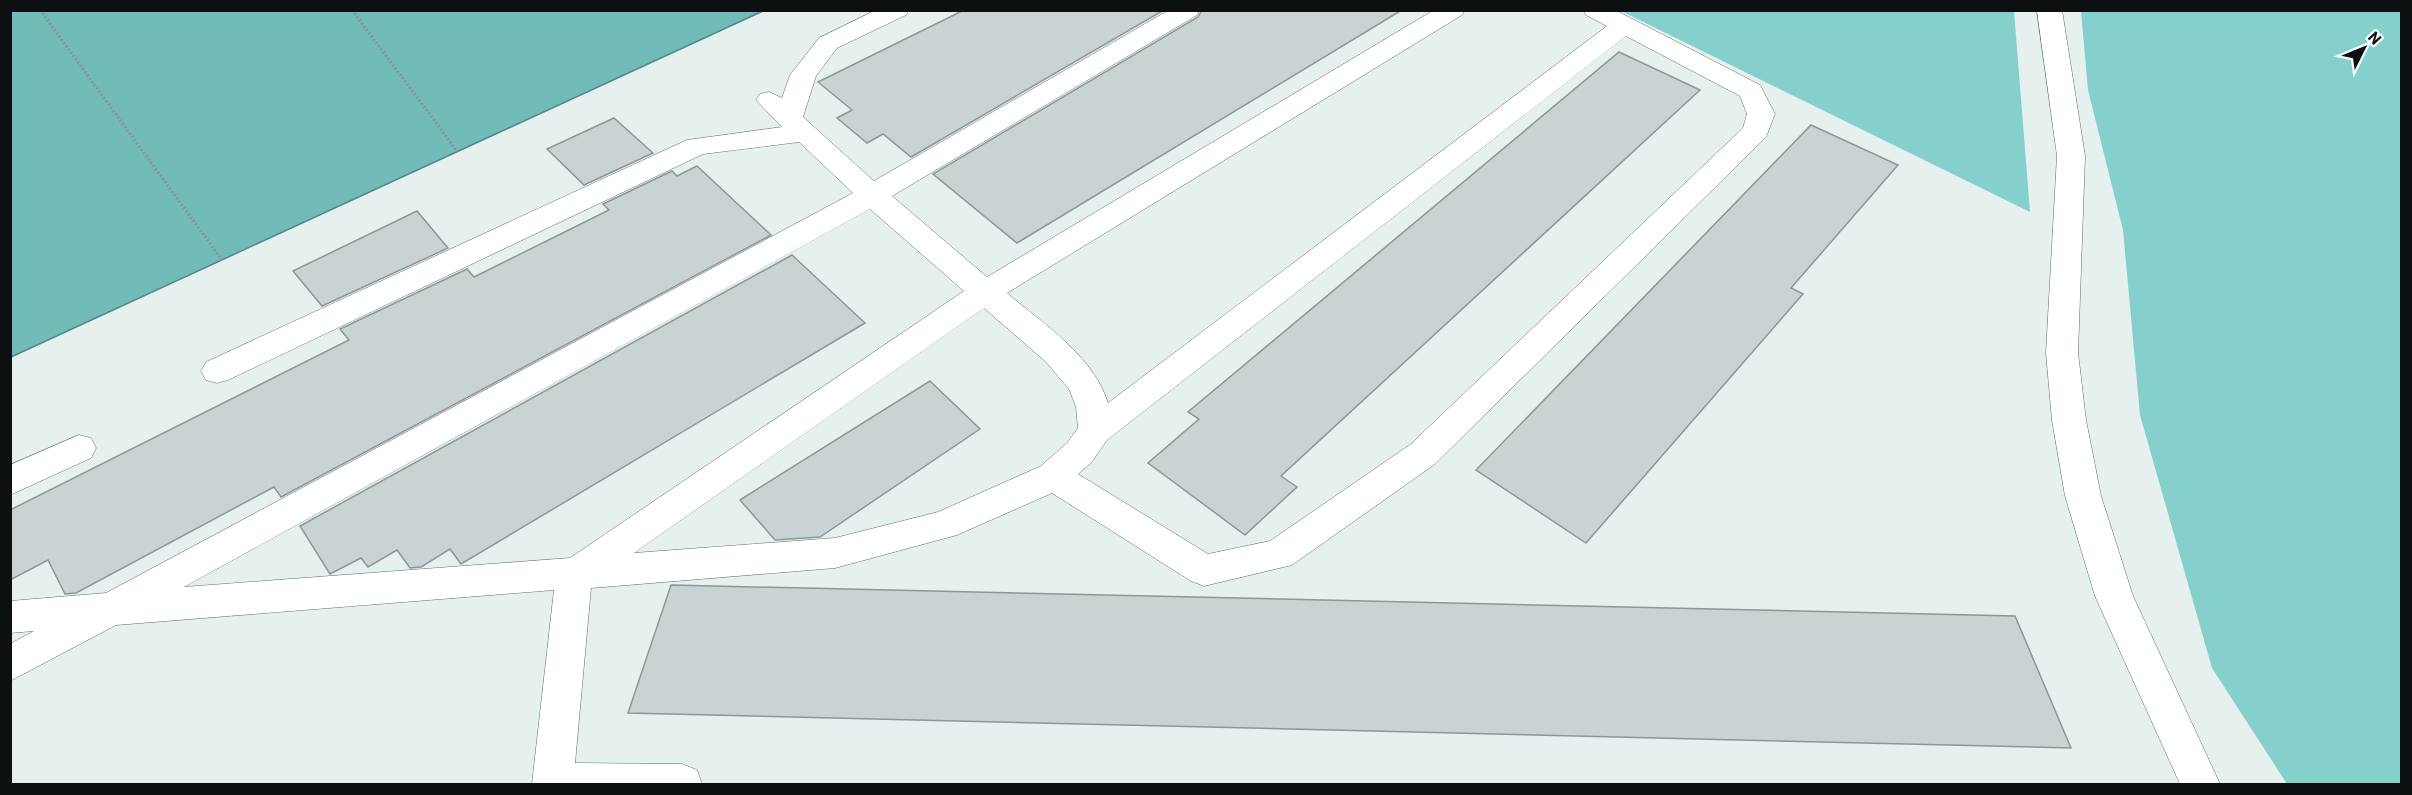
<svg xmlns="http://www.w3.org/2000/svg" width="2412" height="795" font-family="Barlow,sans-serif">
  <rect width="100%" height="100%" fill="#e5f0ef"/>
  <g fill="#85cfcc">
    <path d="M1621,11H2014L2030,212Z"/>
    <path d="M2081,11H2401V784H2287L2212,668L2140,415L2123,230L2088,90Z"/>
  </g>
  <path fill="#71bbb9" stroke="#538886" stroke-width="1.5" d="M10,11L11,10L763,11L11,357Z"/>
  <g fill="#c9d3d3" stroke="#8d9796" stroke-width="1.5">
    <path d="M964,10H1164L911,157L883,134L867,143L837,118L852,110L818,82Z"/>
    <path d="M1202,10H1402L1017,243L933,174L1198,17Z"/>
    <path d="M1619,52L1700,90L1281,476L1297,487L1245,535L1148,463L1199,419L1188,412Z"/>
    <path d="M614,118L653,153L584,185L547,149Z"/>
    <path d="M1811,125L1898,165L1791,288L1803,294L1586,543L1476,470Z"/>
    <path d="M697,166L771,235L281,497L274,487L76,593L65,594L48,560L10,580V510L349,340L340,329L467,269L474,277L609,210L603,204L672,171L677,176Z"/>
    <path d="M417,211L448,248L322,306L293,271Z"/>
    <path d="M792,255L865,323L461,564L450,549L421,567L410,568L397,550L368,567L361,558L330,574L300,526Z"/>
    <path d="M930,381L980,429L820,537L775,540L740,500Z"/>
    <path d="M671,585L2015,616L2071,748L628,713Z"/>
  </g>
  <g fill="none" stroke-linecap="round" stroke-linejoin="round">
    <defs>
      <g id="minor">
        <path d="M876,10H909L906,15L837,48L816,76L803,117L874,181L1169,10H1200L1197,15L892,196L987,277L1434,10H1465L1462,15L1007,293C1043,324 1093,355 1108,403L1607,26L1586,15L1583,10H1615L1760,85L1775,114L1766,137L1435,464L1292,565L1204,586L1191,581L1052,493L957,535L835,568L591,588L575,763L682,764L697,770L702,784H532L554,590L116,625L10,681V644L34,631L10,633V601L106,593L853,193L799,142L703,154L228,380L217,383L206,380L201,371L206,362L687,140L782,127L756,100L760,94L769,92L782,98L790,75L819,38ZM1626,36L1740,96L1747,114L1743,128L1411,444L1270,541L1208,554L1078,474L1091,463L1107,440ZM870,209L964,291L570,558L184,587ZM984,308L1046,362L1069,389L1076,407L1078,428L1067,443L1041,466L938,512L835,538L634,553Z"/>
        <path d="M2037,10H2062L2085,156L2078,353L2086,420L2101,496L2133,596L2220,784H2180L2095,596L2065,496L2052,420L2046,353L2057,156Z"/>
        <path d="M79,435L91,438L96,448L91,458L10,495V465Z"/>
      </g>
    </defs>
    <use href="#minor" stroke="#636b6b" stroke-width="1"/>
    <g stroke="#8e9595" stroke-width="3" stroke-dasharray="2 2" stroke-linecap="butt">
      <path d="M40,10L222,260"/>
      <path d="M352,10L457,151"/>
    </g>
    <use href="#minor" fill="#fff" fill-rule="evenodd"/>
  </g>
  <rect width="2412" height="795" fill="none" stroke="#0d1010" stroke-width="24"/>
  <g transform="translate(2364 48) rotate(47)" stroke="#f3fdfc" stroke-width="4.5" paint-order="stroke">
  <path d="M0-4.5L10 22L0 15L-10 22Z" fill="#0d1010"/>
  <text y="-9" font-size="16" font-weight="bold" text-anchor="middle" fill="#0d1010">N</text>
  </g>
</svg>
